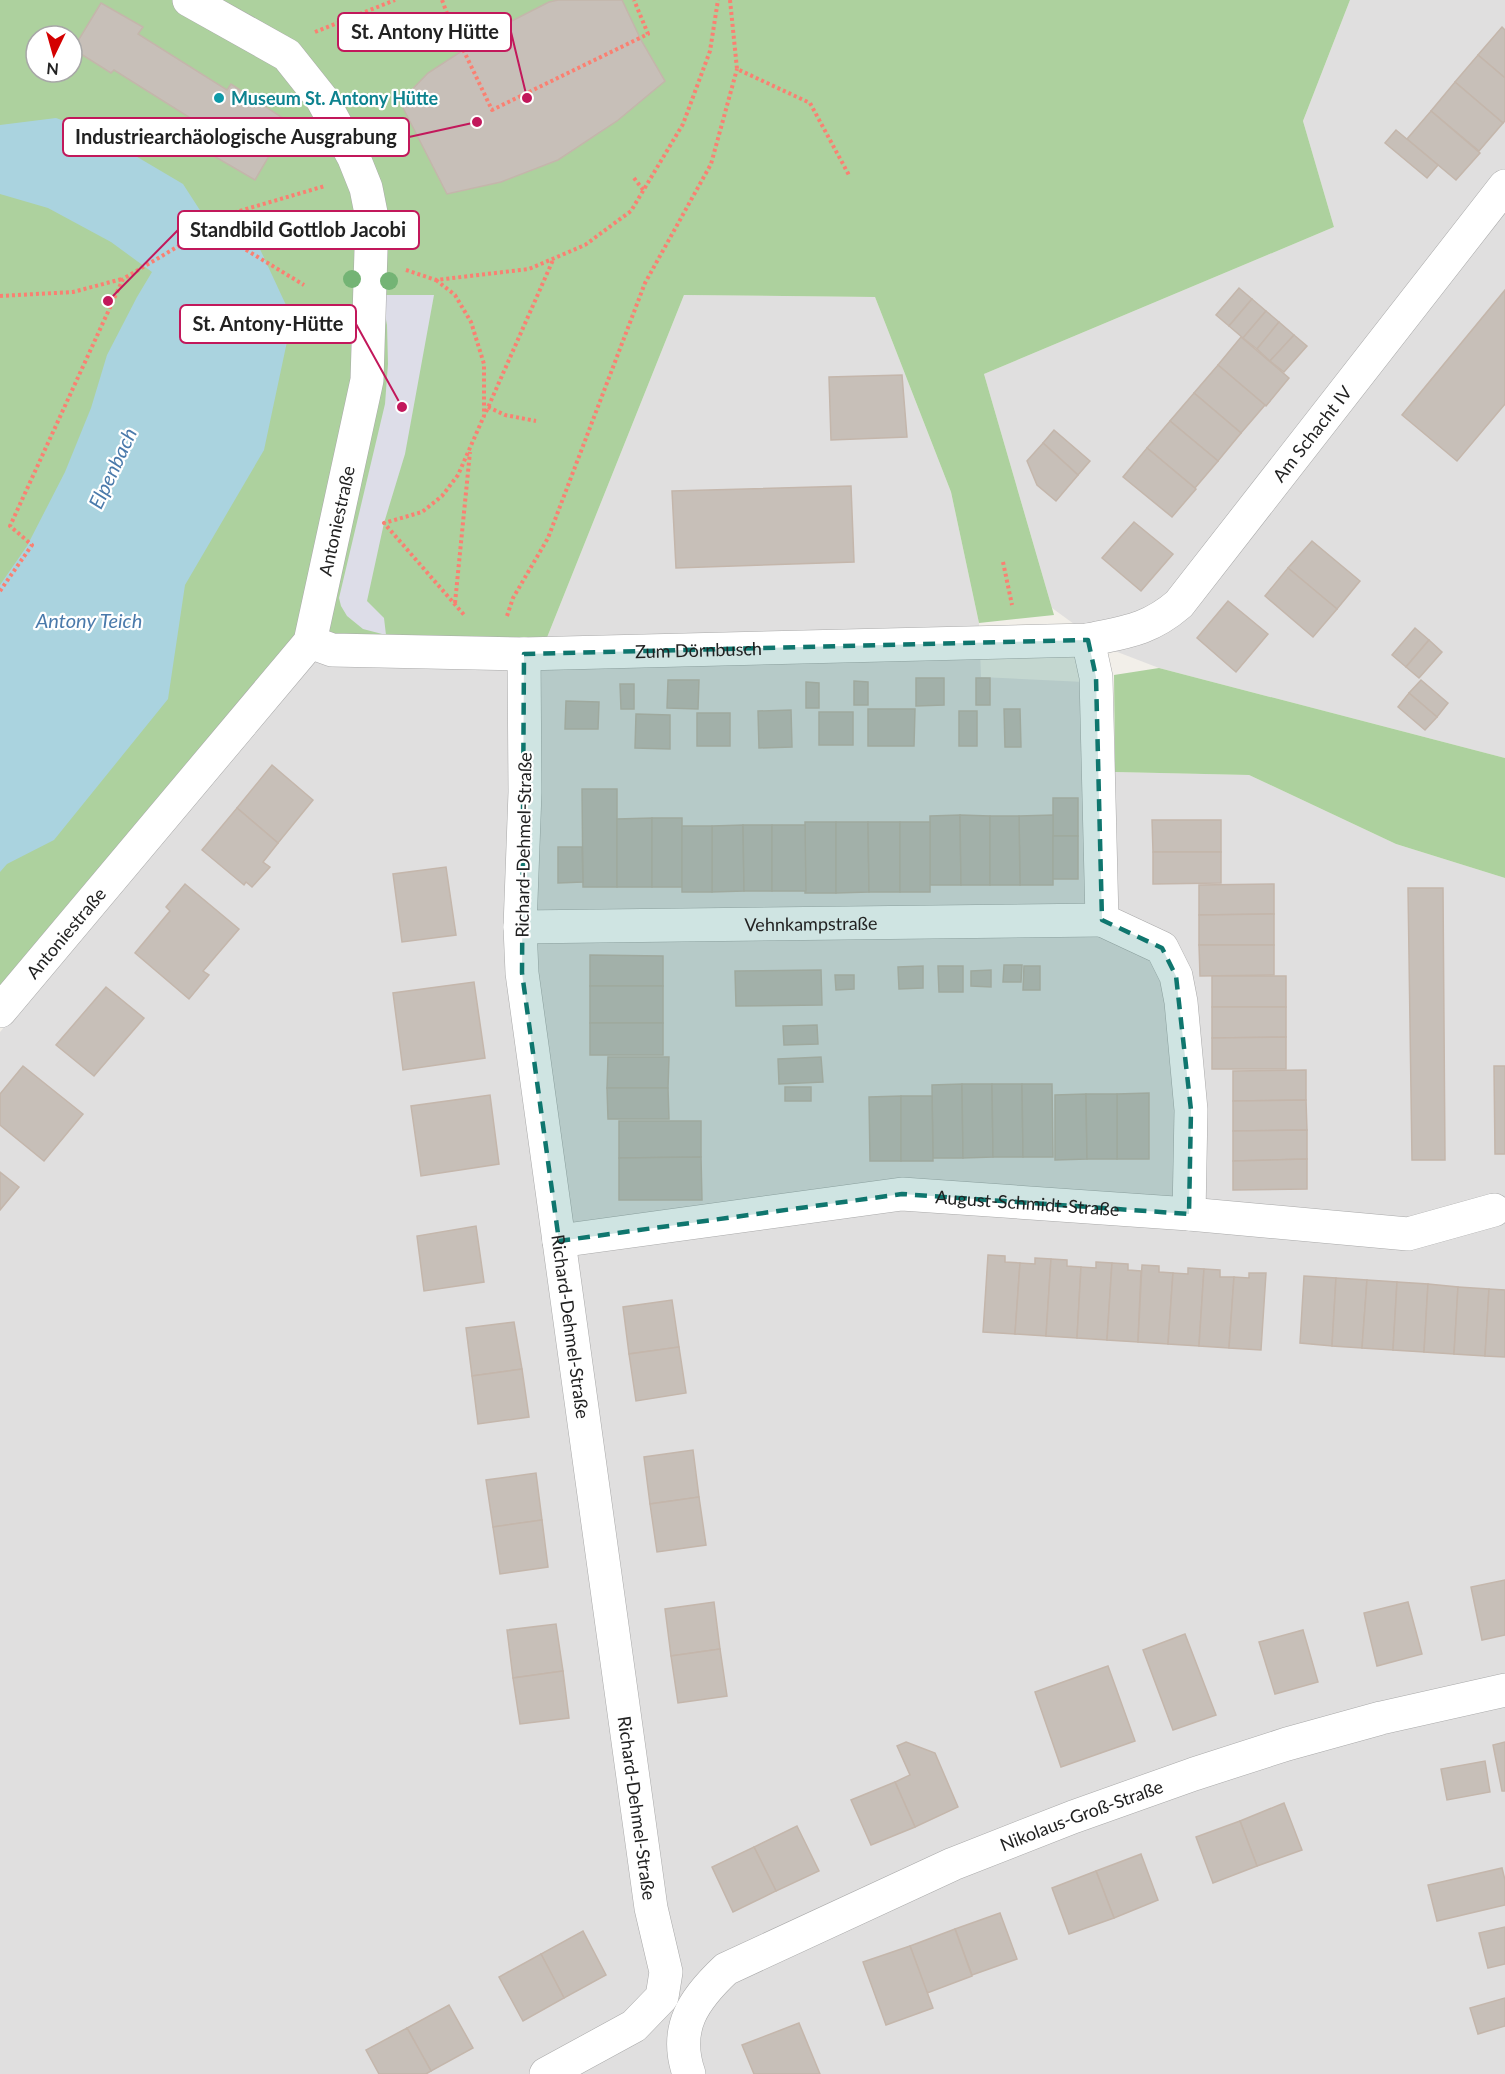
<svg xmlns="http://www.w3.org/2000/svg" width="1505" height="2074" font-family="Lato,sans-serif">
  <rect width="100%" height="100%" fill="#f2efe9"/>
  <g fill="#e0dfdf">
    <path d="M1350,0H1505V758L1159,668L1107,648L1052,608L984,374L1334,227L1303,121Z"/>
    <path d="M684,295L875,297L951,492L979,623L981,677L1084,682L1115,772L1249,775L1396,844L1505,878V2074H0V1032L317,659L546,640Z"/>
  </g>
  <g fill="#add19e" fill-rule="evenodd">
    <path d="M0,0H1350L1303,121L1334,227L984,374L1054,615L979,623L951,492L875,297L684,295L546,640L295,636L0,990ZM36,36H72V72H36Z"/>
    <path d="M1159,668L1505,758V878L1396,844L1249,775L1115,772L1114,675Z"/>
  </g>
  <path fill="#dddde8" d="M386,295H434L405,454L384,523L367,601L384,618L386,635L363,629L347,616L341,606L339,598L385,404L388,364L387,325L382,298Z"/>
  <path fill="#aad3df" d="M56,118L95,132L183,184L205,218L245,235L259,247L292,318L264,450L185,585L168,699L54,840L7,864L0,872V585L27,546L65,472L91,408L107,355L137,297L152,272L111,242L48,208L0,194V125Z"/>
  <g fill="#c7bfb8" stroke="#c4b6ab" stroke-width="1.5">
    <path d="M558,0H622L641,40L665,81L617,121L558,160L501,182L447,194L400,102L428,73L494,30L549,2Z"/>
    <path d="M101,3L143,27L138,34L227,90L231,84L289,122L255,180L181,137L192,119L114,70L111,73L73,49Z"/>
    <path d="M1502,27L1505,30V78L1478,55Z"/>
    <path d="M1478,55L1505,78V121L1503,123L1455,82Z"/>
    <path d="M1455,82L1503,123L1479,151L1431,111Z"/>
    <path d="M1431,111L1480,153L1456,180L1407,139Z"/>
    <path d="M1396,130L1438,165L1427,178L1385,143Z"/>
    <path d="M1239,288L1252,299L1229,326L1216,315Z"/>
    <path d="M1505,290V404L1457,461L1402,415Z"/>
    <path d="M1252,299L1266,311L1243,338L1229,326Z"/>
    <path d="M1266,311L1279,322L1257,349L1243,338Z"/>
    <path d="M1279,322L1294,335L1270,361L1257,349Z"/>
    <path d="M1294,335L1307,346L1284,372L1270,361Z"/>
    <path d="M1241,337L1289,378L1266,406L1218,365Z"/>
    <path d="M1218,365L1265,405L1241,433L1194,393Z"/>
    <path d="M902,375L907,437L831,440L829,377Z"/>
    <path d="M1194,393L1241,433L1218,461L1170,421Z"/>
    <path d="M1170,421L1218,461L1195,488L1147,448Z"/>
    <path d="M1054,430L1090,461L1078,475L1043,443Z"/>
    <path d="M1043,443L1078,475L1056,501L1037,485L1027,461Z"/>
    <path d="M1147,448L1196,489L1172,517L1123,477Z"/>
    <path d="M851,486L854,562L676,568L672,491Z"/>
    <path d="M1134,522L1173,554L1141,591L1102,558Z"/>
    <path d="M1312,541L1360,581L1337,609L1288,568Z"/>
    <path d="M1288,568L1337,609L1313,637L1265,596Z"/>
    <path d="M1228,601L1268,634L1236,672L1197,638Z"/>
    <path d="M1415,628L1429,640L1406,667L1392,655Z"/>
    <path d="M1429,640L1442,652L1419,678L1406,667Z"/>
    <path d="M916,678H944V705L916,706Z"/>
    <rect x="976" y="678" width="14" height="27"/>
    <path d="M668,680H699L698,709L667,708Z"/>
    <path d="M1421,680L1448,703L1437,717L1409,693Z"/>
    <path d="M854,681L868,682V705H854Z"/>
    <path d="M806,682L819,683V708H806Z"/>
    <path d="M620,684H634V709H621Z"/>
    <path d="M1409,693L1437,717L1425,730L1398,707Z"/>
    <path d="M566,701L599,702L598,729H565Z"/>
    <path d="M868,709H915L914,746H868Z"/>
    <path d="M1004,709H1020L1021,747H1005Z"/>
    <path d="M791,710L792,747L759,748L758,711Z"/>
    <rect x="959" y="711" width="18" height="35"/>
    <rect x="819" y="712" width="34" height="33"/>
    <rect x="697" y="713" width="33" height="33"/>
    <path d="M636,714L670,715V749L635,748Z"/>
    <path d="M272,765L313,800L278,843L237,808Z"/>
    <path d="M582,789H617V887H583Z"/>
    <rect x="1053" y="798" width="25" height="38"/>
    <path d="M237,808L278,843L263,862L270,867L252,887L246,882L244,885L202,850Z"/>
    <path d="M960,815L961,885H930V816Z"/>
    <path d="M960,815L990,816V885H961Z"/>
    <path d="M1053,815V885H1020L1019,816Z"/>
    <path d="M990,816H1019L1020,885H990Z"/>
    <path d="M652,818V887H617V819Z"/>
    <rect x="652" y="818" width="30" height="69"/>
    <path d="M1152,820H1221V852H1153Z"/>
    <rect x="805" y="822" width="31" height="71"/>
    <path d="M836,822H868L869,892L836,893Z"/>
    <path d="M868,822H900V892H869Z"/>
    <rect x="900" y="822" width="30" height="70"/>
    <path d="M743,825L744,891L712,892V826Z"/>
    <path d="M743,825H772V891H744Z"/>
    <path d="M772,825H805L806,891H772Z"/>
    <rect x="682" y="826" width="30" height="66"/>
    <rect x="1053" y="836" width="25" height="43"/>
    <path d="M558,847H582L583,882L558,883Z"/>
    <path d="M1153,852H1221V883L1153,884Z"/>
    <path d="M446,867L456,935L402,942L393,874Z"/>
    <path d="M185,884L239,929L203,971L209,975L189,999L135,953L170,911L166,907Z"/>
    <path d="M1274,884V914L1199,915V885Z"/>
    <path d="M1408,888H1443L1445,1160H1412Z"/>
    <path d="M1274,914V945H1199V915Z"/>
    <path d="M1199,945H1274V975L1200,976Z"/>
    <path d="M590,955L663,956V986H590Z"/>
    <path d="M1004,965H1022L1021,982H1003Z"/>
    <path d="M923,966V988L899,989L898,967Z"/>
    <path d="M938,966H963V992H939Z"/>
    <path d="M1024,966H1040V990H1023Z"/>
    <path d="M821,970L822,1005L736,1006L735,971Z"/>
    <path d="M991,970V987L971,986V971Z"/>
    <path d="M835,975H854V989L836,990Z"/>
    <rect x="1212" y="976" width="74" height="31"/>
    <path d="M474,982L485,1058L403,1070L393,993Z"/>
    <rect x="590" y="986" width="73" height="37"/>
    <path d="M106,987L144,1018L94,1076L56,1045Z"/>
    <path d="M1212,1007H1286V1037L1212,1038Z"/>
    <rect x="590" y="1023" width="73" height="32"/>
    <path d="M817,1025L818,1044L784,1045L783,1026Z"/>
    <path d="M1286,1037V1069H1212V1038Z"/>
    <path d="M608,1057H669L668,1088H607Z"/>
    <path d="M821,1057L823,1082L779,1084L778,1059Z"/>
    <path d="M23,1066L83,1114L44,1161L0,1125V1094Z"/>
    <path d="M1494,1066H1505V1154H1495Z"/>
    <path d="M1306,1070V1100L1233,1101V1071Z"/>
    <path d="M962,1084L963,1158H933L932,1085Z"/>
    <path d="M962,1084H992L993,1157L963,1158Z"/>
    <path d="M992,1084H1022L1023,1157H993Z"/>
    <path d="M1022,1084H1052L1053,1157H1023Z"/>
    <rect x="785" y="1087" width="26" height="14"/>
    <path d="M607,1088H668L669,1119H608Z"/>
    <path d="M1149,1093V1159H1117V1094Z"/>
    <path d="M1086,1094L1087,1159L1055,1160V1095Z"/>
    <path d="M1086,1094H1117V1159H1087Z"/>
    <path d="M490,1095L499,1164L421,1176L411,1106Z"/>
    <path d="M901,1096V1161H870L869,1097Z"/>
    <path d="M901,1096H932L933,1161H901Z"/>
    <path d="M1306,1100L1307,1130L1233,1131V1101Z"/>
    <path d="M619,1121H701V1157L619,1158Z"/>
    <path d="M1307,1130V1159L1233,1161V1131Z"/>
    <path d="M701,1157L702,1200H619V1158Z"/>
    <path d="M1307,1159V1189L1233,1190V1161Z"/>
    <path d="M0,1172L19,1187L0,1210Z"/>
    <path d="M476,1226L484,1282L424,1291L417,1236Z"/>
    <path d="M988,1255L1005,1256V1262L1020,1263L1015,1334L983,1332Z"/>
    <path d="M1035,1258L1051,1259L1046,1336L1015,1334L1020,1263L1035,1264Z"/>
    <path d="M1051,1259L1067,1260V1266L1081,1267L1077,1338L1046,1336Z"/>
    <path d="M1096,1262L1112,1263L1107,1340L1077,1338L1081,1267L1096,1268Z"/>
    <path d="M1112,1263L1128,1264V1270L1141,1271L1138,1342L1107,1340Z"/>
    <path d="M1142,1265L1159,1266V1272L1173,1273L1168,1344L1138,1342Z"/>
    <path d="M1188,1268L1204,1269L1199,1346L1168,1344L1173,1273L1188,1274Z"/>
    <path d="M1204,1269L1220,1270V1277H1234L1229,1348L1199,1346Z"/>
    <path d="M1249,1273H1266L1261,1350L1229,1348L1234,1277L1249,1278Z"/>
    <path d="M1304,1276L1336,1278L1332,1346L1300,1343Z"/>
    <path d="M1336,1278L1367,1280L1362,1348L1332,1346Z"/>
    <path d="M1367,1280L1397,1282L1393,1350L1362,1348Z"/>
    <path d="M1397,1282L1428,1284L1424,1352L1393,1350Z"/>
    <path d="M1428,1284L1458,1287L1454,1354L1424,1352Z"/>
    <path d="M1458,1287L1489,1289L1485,1356L1454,1354Z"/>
    <path d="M1489,1289L1505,1290V1357L1485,1356Z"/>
    <path d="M672,1300L679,1347L629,1354L623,1307Z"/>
    <path d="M514,1322L522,1369L472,1376L466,1328Z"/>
    <path d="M679,1347L686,1393L636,1401L629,1354Z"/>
    <path d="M522,1369L529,1417L478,1424L472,1376Z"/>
    <path d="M693,1450L699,1497L650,1504L644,1457Z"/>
    <path d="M536,1473L542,1520L493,1527L486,1480Z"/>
    <path d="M699,1497L706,1545L657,1552L650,1504Z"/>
    <path d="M542,1520L548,1567L500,1574L493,1527Z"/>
    <path d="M1505,1580V1635L1482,1640L1471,1587Z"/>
    <path d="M714,1602L720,1649L671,1656L665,1609Z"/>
    <path d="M1408,1602L1422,1654L1377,1666L1364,1613Z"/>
    <path d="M556,1624L563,1671L513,1678L507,1630Z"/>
    <path d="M1303,1630L1318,1682L1275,1694L1259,1642Z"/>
    <path d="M1185,1634L1216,1715L1173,1730L1143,1650Z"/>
    <path d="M720,1649L727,1696L678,1703L671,1656Z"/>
    <path d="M1108,1666L1135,1741L1061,1767L1035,1692Z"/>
    <path d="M563,1671L569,1718L520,1724L513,1678Z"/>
    <path d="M906,1742L935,1753L958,1807L915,1827L895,1782L910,1775L897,1746Z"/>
    <path d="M1505,1742V1791H1502L1493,1745Z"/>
    <path d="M1485,1761L1490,1792L1447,1800L1441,1769Z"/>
    <path d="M895,1782L915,1827L871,1845L851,1800Z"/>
    <path d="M1284,1803L1302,1850L1257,1866L1240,1821Z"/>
    <path d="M1240,1821L1257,1866L1213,1883L1196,1837Z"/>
    <path d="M797,1826L819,1871L776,1891L754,1847Z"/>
    <path d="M754,1847L776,1891L733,1912L712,1867Z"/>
    <path d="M1141,1854L1158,1900L1114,1918L1096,1871Z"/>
    <path d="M1502,1868L1505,1880V1905L1437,1921L1428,1885Z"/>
    <path d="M1096,1871L1114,1918L1069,1934L1052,1888Z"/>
    <path d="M1000,1913L1017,1959L972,1975L955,1929Z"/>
    <path d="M1505,1927V1964L1488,1968L1479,1933Z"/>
    <path d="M955,1929L972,1976L927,1993L910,1946Z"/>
    <path d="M583,1931L606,1975L564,1998L541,1954Z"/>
    <path d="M910,1946L933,2008L886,2025L863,1962Z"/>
    <path d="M541,1954L564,1998L523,2021L499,1977Z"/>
    <path d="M1505,1998V2026L1478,2034L1470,2008Z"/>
    <path d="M449,2005L473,2048L431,2071L407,2028Z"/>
    <path d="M799,2023L820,2074H754L742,2045Z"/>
    <path d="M407,2028L431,2071L426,2074H379L366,2050Z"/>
  </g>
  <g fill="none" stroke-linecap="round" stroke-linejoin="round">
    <defs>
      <g id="street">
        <path d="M1088,640L1096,677L1102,920L1162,948L1176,976L1181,1002L1191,1110L1189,1214"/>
        <path id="s1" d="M310,642L332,650L524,654L1088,640C1125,632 1149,630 1179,604L1505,186"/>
        <path id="s2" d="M524,654L525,792L520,927L522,973L651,1908L666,1972L662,1997L634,2026L546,2074"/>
        <path id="s3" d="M520,927L1102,920"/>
        <path id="s4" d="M0,1011L310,642L367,380L372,218L366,188L354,158L322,99L287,55L189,0"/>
        <path id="s5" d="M559,1241L902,1194L1189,1214L1408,1234L1494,1210"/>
        <path id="s6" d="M689,2074C673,2028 694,1999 726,1969L953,1864L1073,1817L1194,1774L1287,1744L1381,1718L1505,1690"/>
      </g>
    </defs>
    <use href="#street" stroke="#a9a9a9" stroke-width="34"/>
    <g stroke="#fa8072" stroke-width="4" stroke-dasharray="3 3" stroke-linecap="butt">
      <path d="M442,0L451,24L492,110L648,34L634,0"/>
      <path d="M730,0L737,69L810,103L850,177"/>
      <path d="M315,32L395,0"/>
      <path d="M634,178L644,191"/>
      <path d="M210,228L304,285"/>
      <path d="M406,270L436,280L529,269L585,245L631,211L683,124L710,51L718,0"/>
      <path d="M436,280L455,295L471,322L484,364V416L458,475L442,496L422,512L384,523L465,616"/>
      <path d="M0,296L73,292L122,279"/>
      <path d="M488,407L505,415L536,421"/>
      <path d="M486,412L553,260"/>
      <path d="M1003,562L1012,605"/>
      <path d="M0,591L32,545L10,526L123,279L236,212L325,186"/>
      <path d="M455,603L470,452"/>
      <path d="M507,616L513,598L548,538L645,283L711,164L737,69"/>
    </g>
    <use href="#street" stroke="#fff" stroke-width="33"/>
  </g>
  <g fill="#74b475">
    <circle cx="352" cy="279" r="9"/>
    <circle cx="389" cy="281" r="9"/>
  </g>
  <path fill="#0f766e" fill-opacity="0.2" stroke="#0f766e" stroke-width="4.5" stroke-dasharray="12 8" stroke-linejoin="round" d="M1088,640L1096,677L1102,920L1162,948L1176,976L1191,1110L1189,1214L902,1194L559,1241L522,973L524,654Z"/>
  <circle fill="#0f9aa8" stroke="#fff" stroke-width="2" cx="219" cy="98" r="6"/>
  <g text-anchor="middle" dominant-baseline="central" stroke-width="4.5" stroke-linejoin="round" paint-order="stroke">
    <g font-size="18" font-weight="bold" fill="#0d838f" stroke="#fff" text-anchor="start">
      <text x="231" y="98">Museum St. Antony Hütte</text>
    </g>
    <g font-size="18" fill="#222" stroke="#fff">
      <text stroke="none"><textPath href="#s1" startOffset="1095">Am Schacht IV</textPath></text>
      <text stroke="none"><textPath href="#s4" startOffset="606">Antoniestraße</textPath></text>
      <text stroke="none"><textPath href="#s1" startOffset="390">Zum Dörnbusch</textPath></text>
      <text transform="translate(523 845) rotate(-89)">Richard-Dehmel-Straße</text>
      <text stroke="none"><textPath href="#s3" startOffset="291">Vehnkampstraße</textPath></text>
      <text stroke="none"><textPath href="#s4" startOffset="102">Antoniestraße</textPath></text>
      <text stroke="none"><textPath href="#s5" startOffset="472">August-Schmidt-Straße</textPath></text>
      <text stroke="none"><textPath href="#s2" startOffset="676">Richard-Dehmel-Straße</textPath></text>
      <text stroke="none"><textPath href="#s2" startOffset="1162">Richard-Dehmel-Straße</textPath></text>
      <text stroke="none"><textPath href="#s6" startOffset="507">Nikolaus-Groß-Straße</textPath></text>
    </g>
    <g font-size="20" font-style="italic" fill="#4a7aab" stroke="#fff">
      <text transform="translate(112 468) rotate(-65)">Elpenbach</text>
      <text x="89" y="620">Antony Teich</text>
    </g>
  </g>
  <path fill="none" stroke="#c2185b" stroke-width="2" d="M527 98L511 32M477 122L409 137M108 301L178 230M402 407L356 324"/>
  <g fill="#c2185b" stroke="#fff" stroke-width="2">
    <circle cx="527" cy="98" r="6"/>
    <circle cx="477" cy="122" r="6"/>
    <circle cx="108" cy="301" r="6"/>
    <circle cx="402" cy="407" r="6"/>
  </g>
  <g fill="#fff" stroke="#c2185b" stroke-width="2">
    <rect x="338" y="13" width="173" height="38" rx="6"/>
    <rect x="63" y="118" width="346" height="38" rx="6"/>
    <rect x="178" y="211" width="241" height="38" rx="6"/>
    <rect x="180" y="305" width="176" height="38" rx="6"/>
  </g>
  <g font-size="20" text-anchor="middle" font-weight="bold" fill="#222">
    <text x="425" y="39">St. Antony Hütte</text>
    <text x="236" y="144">Industriearchäologische Ausgrabung</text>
    <text x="298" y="237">Standbild Gottlob Jacobi</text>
    <text x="268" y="331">St. Antony-Hütte</text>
  </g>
  <g transform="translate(54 54) rotate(185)"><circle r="28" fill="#ffffff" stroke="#a7a7a7" stroke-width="1.5"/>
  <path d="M0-4.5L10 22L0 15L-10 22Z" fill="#d40000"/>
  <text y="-9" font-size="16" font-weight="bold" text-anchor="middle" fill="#222222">N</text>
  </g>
</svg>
